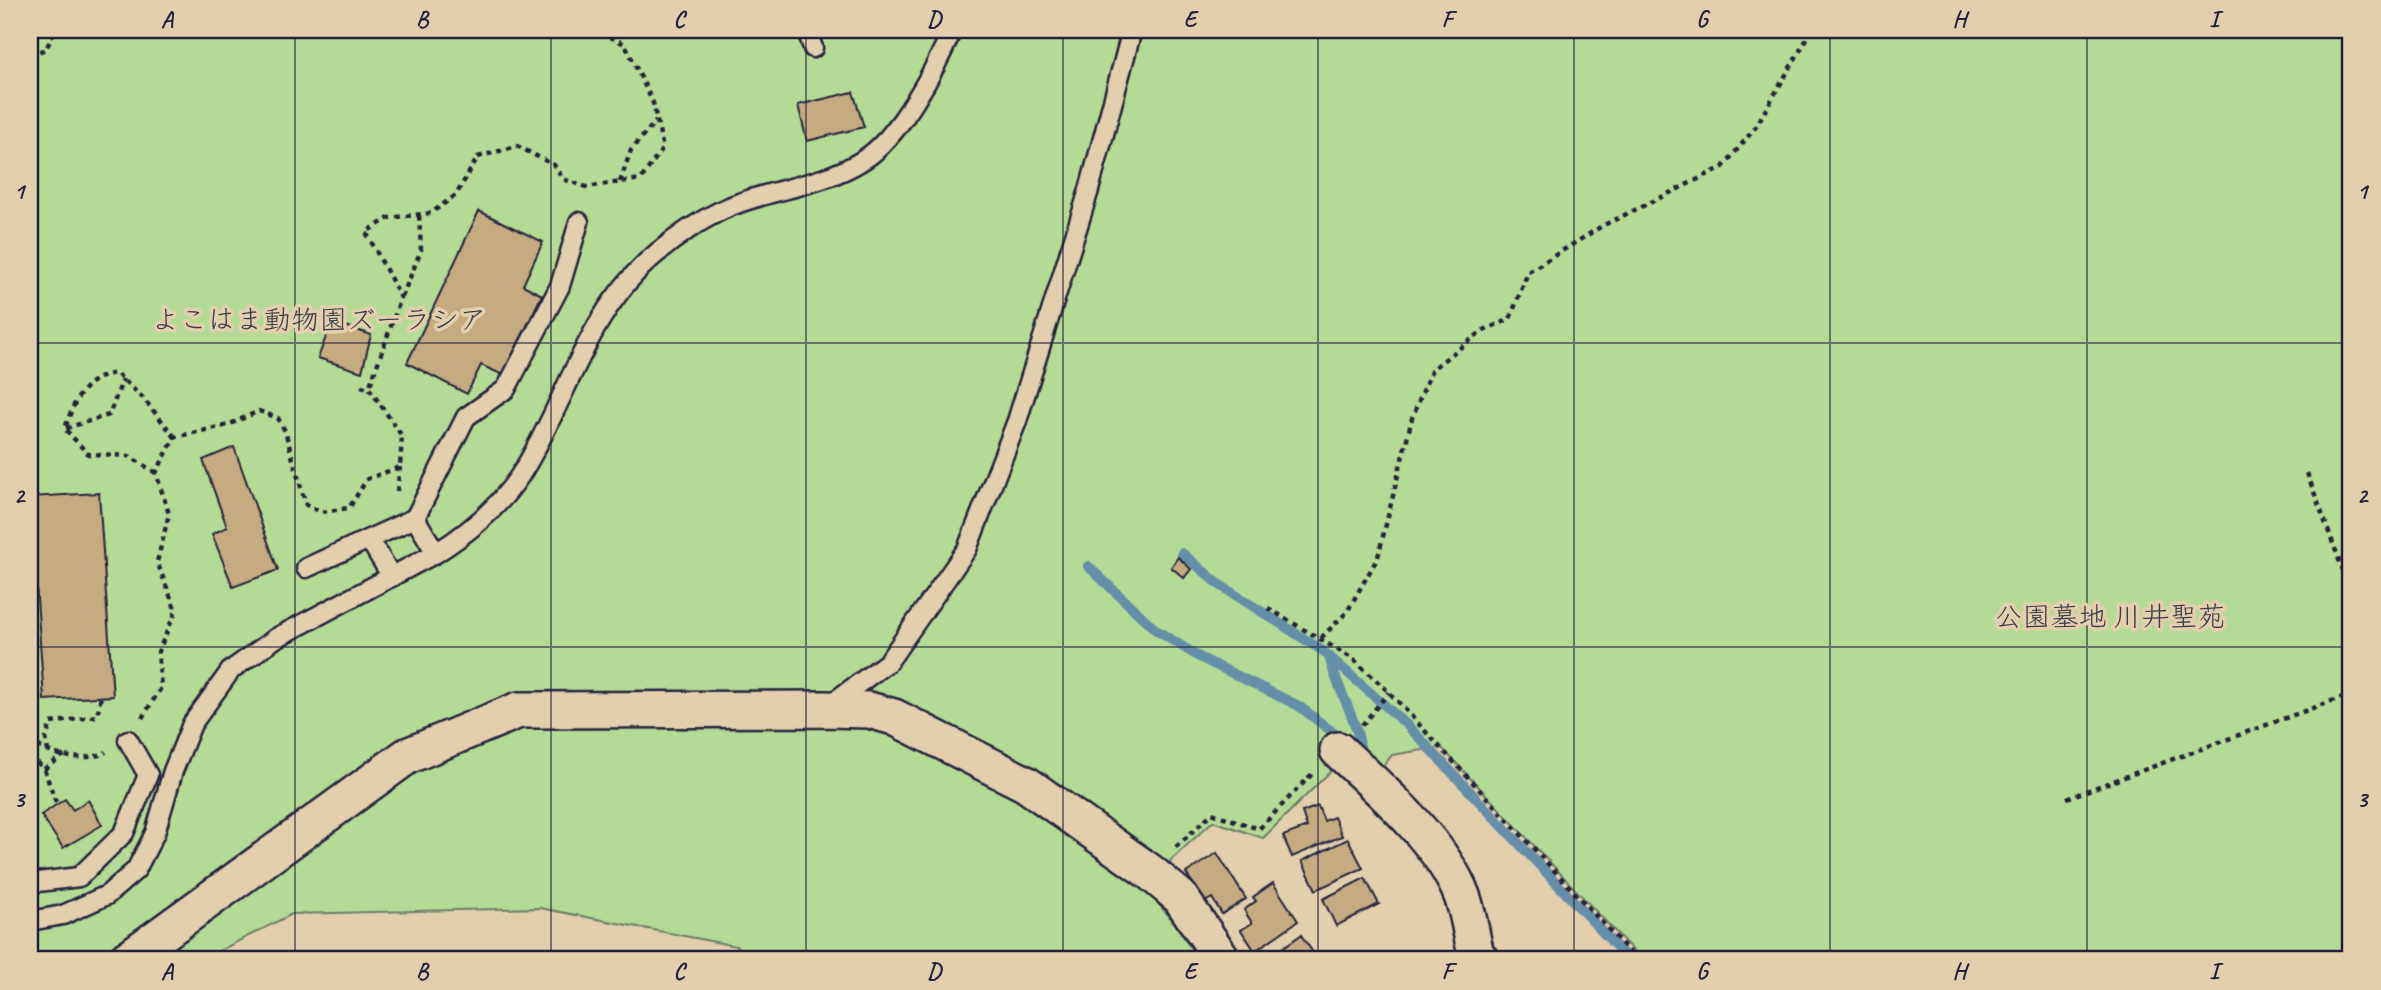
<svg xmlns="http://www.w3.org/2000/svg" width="2381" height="990" font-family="Caveat,'Klee One',sans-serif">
  <rect width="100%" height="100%" fill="#e3cfad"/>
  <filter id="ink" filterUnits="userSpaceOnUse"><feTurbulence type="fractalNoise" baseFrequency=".0143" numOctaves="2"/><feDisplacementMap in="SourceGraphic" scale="14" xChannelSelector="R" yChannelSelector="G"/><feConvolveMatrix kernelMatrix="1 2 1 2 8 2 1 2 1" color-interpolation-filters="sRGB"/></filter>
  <g filter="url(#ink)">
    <path fill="#b4db96" stroke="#6b7e68" stroke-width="2" d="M30,30H2351V960H1642L1441,747L1392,755L1383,766L1373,757L1340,762L1263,838L1213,821L1143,886L1174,922L1198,960H765L736,946L540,908L292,914L201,960H30Z"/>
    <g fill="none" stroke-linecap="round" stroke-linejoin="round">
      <g stroke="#658fa9" stroke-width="10">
        <path d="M1182,553L1220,585L1323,651L1408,726L1629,960"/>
        <path d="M1088,566L1156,630L1199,657L1299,706L1344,741"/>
        <path d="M1329,656C1337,690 1358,719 1361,753"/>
      </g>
    </g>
    <g fill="#c6aa81" stroke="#22223b" stroke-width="2">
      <path d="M853,92L864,127L807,141L798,105Z"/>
      <path d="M479,211L543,242L523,285L542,295L503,375L481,365L467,394L407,363Z"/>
      <path d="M332,321L371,335L362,372L318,358Z"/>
      <path d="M234,447L278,570L233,587L212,534L227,527L203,460Z"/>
      <path d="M99,493L113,696L44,700L30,497Z"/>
      <path d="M1178,557L1191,569L1184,578L1171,567Z"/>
      <path d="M65,799L73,810L88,800L102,825L63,848L41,815Z"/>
      <path d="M1318,806L1324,821L1334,817L1342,836L1292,857L1283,836L1307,827L1302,812Z"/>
      <path d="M1348,839L1363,868L1316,890L1302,861Z"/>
      <path d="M1217,853L1246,899L1222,914L1212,898L1205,902L1186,873Z"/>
      <path d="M1365,878L1379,904L1336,926L1323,899Z"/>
      <path d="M1273,883L1298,921L1255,951L1241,930L1252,923L1244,910L1256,901L1253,897Z"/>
      <path d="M1301,935L1314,954L1306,960H1265Z"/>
    </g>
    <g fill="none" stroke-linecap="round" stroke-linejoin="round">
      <defs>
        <g id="lane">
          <path d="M807,30L813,48"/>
          <path d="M369,539L415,518"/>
          <path d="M436,553L415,518L466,417L506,389L560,286L579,222"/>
          <path d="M306,568L369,539L392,577"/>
          <path d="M828,706L888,662L967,549L1017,421L1089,190L1132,30"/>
          <path d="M30,883L79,877L124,833L148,775L128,740"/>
          <path d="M30,921L63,915L107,895L136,870L155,833L173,771L192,724L231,670L276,638L436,553C468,533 500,506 521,474C568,400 586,311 657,253C674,239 698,222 718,212C764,189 819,188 863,160C899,138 936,68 952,30"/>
        </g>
        <g id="street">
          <path d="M1338,750C1380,789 1441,841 1462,896C1469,914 1471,935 1476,954L1481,960"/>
          <path d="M126,960L407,756L519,710L826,709L869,710L894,717L1026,784L1150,872L1180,897L1223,960"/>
        </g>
      </defs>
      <use href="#lane" stroke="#22223b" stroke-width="23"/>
      <use href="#street" stroke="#22223b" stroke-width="40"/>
      <g stroke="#22223b" stroke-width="4.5" stroke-dasharray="5 5" stroke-linecap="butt">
        <path d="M30,55L46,49L55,30"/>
        <path d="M620,182L631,150L656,121"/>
        <path d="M402,297L421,250L419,214"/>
        <path d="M361,386L369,388"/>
        <path d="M66,428L109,415L123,379"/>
        <path d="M156,473L129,456L88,454L65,429C74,400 84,378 116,373L143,398L175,437"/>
        <path d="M2307,473L2351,592"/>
        <path d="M397,491L400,467"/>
        <path d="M1268,608L1353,659L1389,692L1637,960"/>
        <path d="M1321,638L1347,612L1378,557L1412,418L1432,369L1484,330L1510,319L1528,272L1602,226L1723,167L1755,128L1812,30"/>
        <path d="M30,668H34"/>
        <path d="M142,718L161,688L158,652L176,611L157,562L169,514L156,473L175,437L228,425L259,411L278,418L285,431L306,505L321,512L349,508L367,479L400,467L402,436L369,388L401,298L366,232L389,218L431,213L456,195L478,157L517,146L554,165L563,179L586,187L641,179L663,148L653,103L625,44L606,35L604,30"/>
        <path d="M1362,725L1389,692"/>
        <path d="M30,739C47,757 86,763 106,752"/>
        <path d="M48,752L46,738L51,723L97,716L101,696"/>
        <path d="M30,755L44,769L57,805"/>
        <path d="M44,769L64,755"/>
        <path d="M2067,798L2351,694"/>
        <path d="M1176,847L1212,813L1259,829L1313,773"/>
      </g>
      <use href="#lane" stroke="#e3cfad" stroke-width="18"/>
      <use href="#street" stroke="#e3cfad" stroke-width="35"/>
    </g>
  </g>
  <path fill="none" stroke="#22223b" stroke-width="2" stroke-opacity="0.55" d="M295,30V960M551,30V960M806,30V960M1063,30V960M1318,30V960M1574,30V960M1830,30V960M2087,30V960M30,343H2351M30,647H2351"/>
  <g text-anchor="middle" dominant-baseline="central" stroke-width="7" stroke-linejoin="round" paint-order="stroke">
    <g font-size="28" fill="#383e49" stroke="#e3cfad">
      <text x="319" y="319">よこはま動物園ズーラシア</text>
      <text x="2110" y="616">公園墓地 川井聖苑</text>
    </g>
  </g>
  <rect width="2381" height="990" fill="none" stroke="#e3cfad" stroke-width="77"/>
  <rect x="38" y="38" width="2304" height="913" fill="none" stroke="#22223b" stroke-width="2.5"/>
  <g font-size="23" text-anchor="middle" font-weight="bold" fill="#22223b">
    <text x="167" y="27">A</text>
    <text x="422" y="27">B</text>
    <text x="679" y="27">C</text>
    <text x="934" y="27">D</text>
    <text x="1190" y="27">E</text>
    <text x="1447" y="27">F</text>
    <text x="1702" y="27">G</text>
    <text x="1959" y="27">H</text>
    <text x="2214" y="27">I</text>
    <text x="19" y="199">1</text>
    <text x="2362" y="199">1</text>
    <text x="19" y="503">2</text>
    <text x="2362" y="503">2</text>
    <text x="19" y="807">3</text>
    <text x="2362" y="807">3</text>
    <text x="167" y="979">A</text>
    <text x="422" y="979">B</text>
    <text x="679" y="979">C</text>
    <text x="934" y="979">D</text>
    <text x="1190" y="979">E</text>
    <text x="1447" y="979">F</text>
    <text x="1702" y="979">G</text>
    <text x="1959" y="979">H</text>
    <text x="2214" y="979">I</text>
  </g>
</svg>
